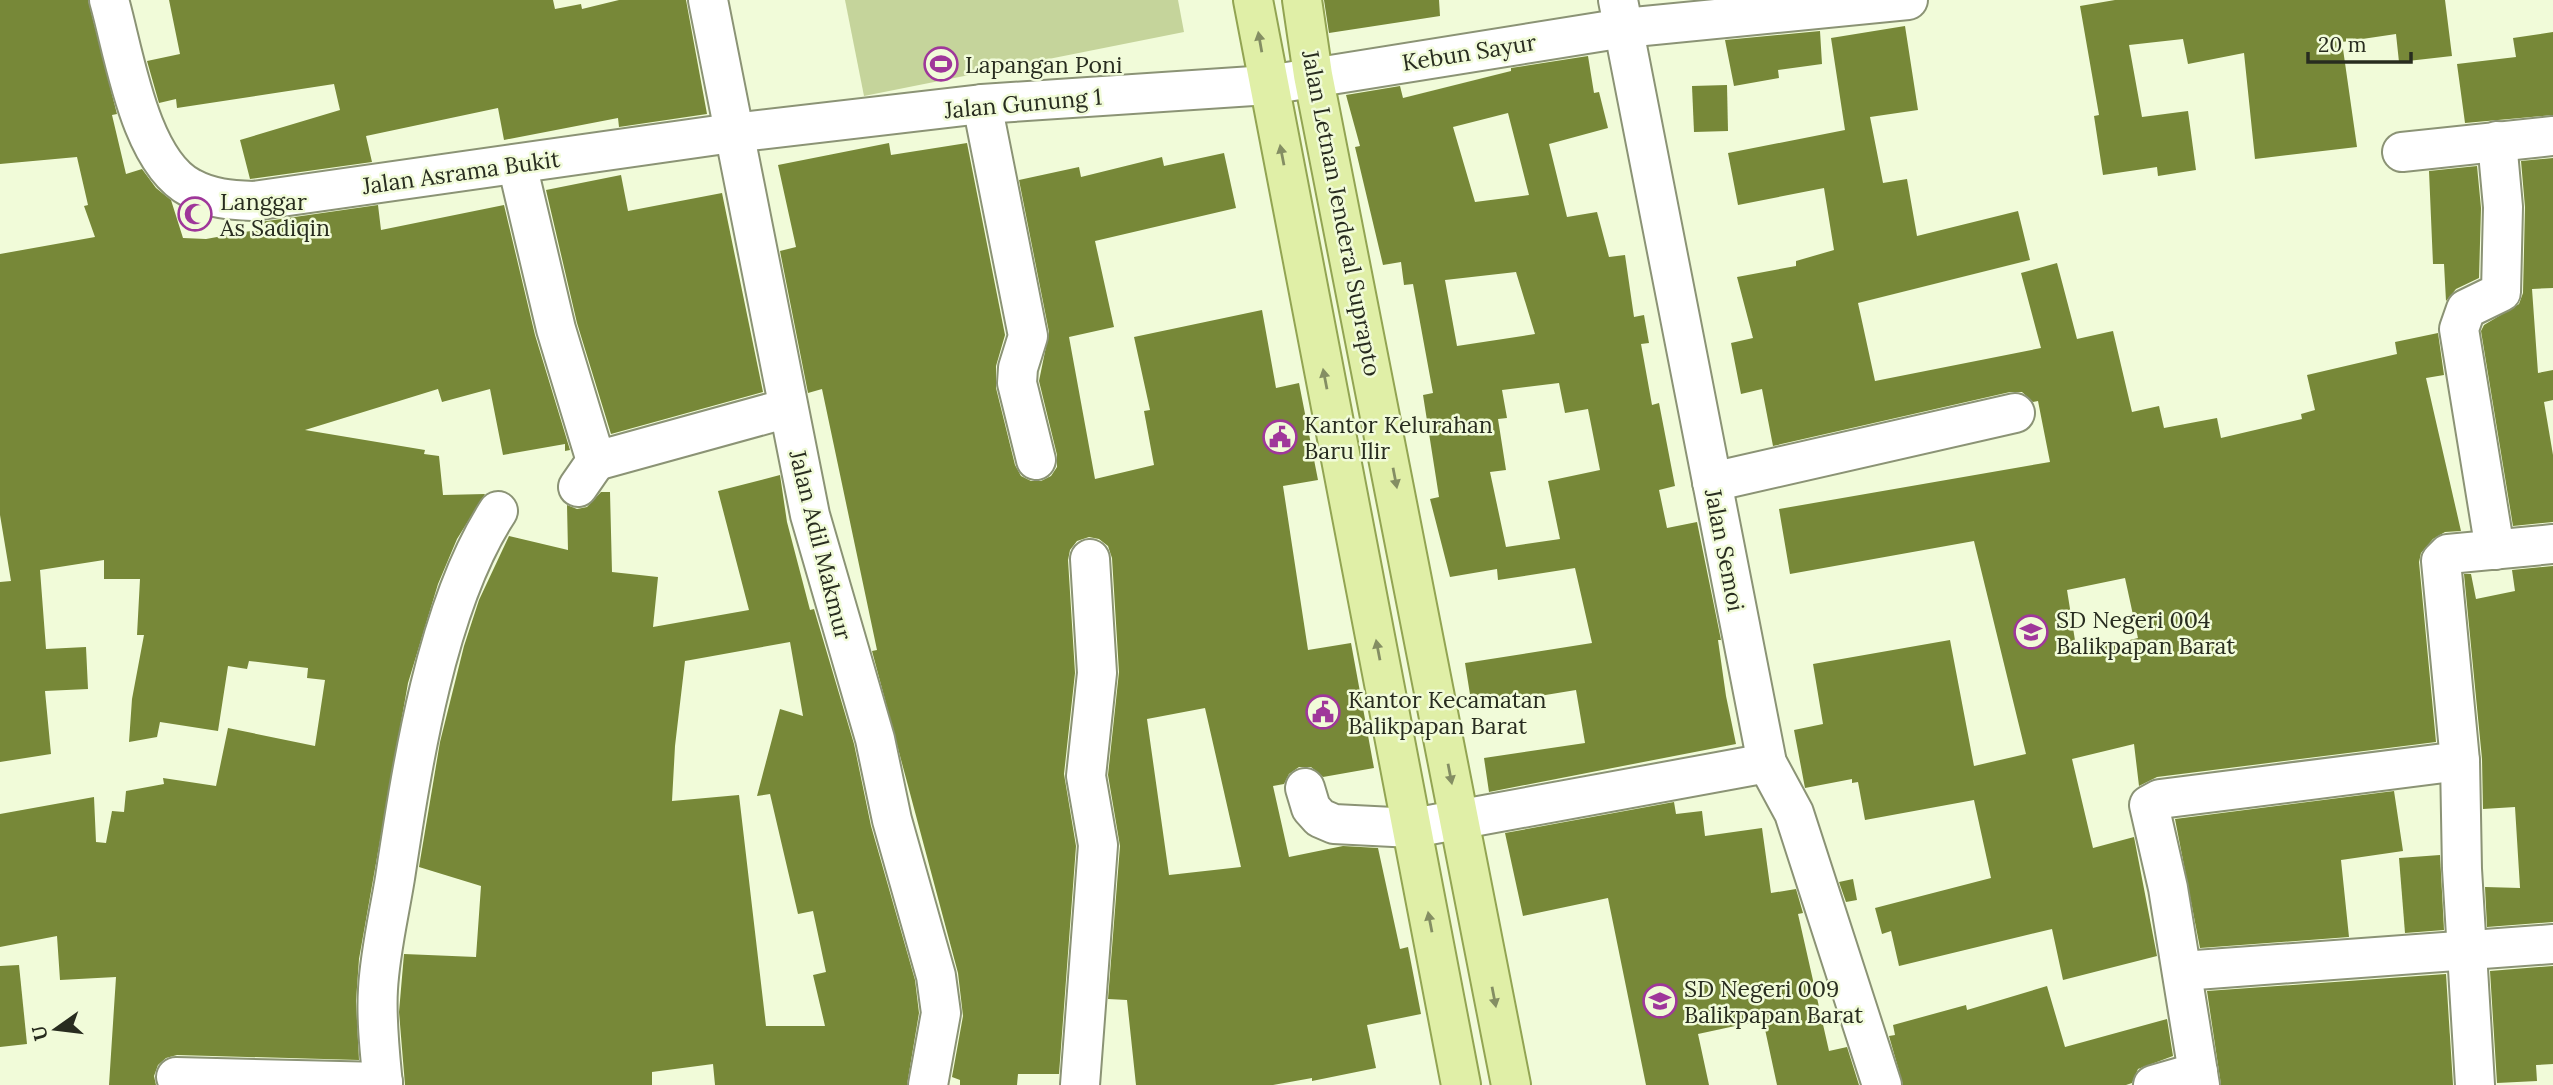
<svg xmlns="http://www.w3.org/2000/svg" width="2553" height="1085" font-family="Lora,serif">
  <rect width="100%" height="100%" fill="#f1fbd9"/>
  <path fill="#c5d49b" d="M845,0H1178L1184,32L864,96Z"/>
  <g fill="#778838" fill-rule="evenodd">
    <path d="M0,0H88L117,114L112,115L126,174L142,169L156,188L171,200L183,238L206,239L262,229L260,222L378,205L381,230L504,205L535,335L570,450L565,451V444L503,455L490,389L442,402L438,389L305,430L425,450L424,454L439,456L443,495L485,494L457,539L438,584L408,683L359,959L356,1001L359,1060L177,1055L166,1058L158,1065L154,1076L156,1085H109L116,977L60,980L57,936L0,947V814L94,797L96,842L106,843L112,811L124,812L126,791L164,784L163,778L216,786L228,728L315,746L325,680L307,678L308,668L249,661L247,669L228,666L218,731L160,722L157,737L129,742L132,699L144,635H137L140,579H104V560L40,570L46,649L86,647L88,689L45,691L51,754L0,762V582L11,581L0,515V254L95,237L84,206L88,205L77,157L0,164Z"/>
    <path d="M169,0H553L555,9L581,4L582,9L619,0H686L707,114L619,127L618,118L504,140L498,108L366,136L372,162L250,179L240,140L340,110L334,84L177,108L176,99L159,103L147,61L180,54Z"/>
    <path d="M1324,0H1439L1440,16L1329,33Z"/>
    <path d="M2115,0H2445L2452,56L2399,62L2396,34L2342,42L2357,147L2255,159L2244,53L2188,64L2183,39L2129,45L2142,117L2188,111L2196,170L2158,176L2157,167L2103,175L2094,116L2099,115L2080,6Z"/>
    <path d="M1905,26L1918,110L1870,117L1883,183L1907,179L1917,236L2018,211L2030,260L1858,303L1875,381L2041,348L2021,273L2057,263L2077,339L2113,331L2132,412L2159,406L2164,428L2217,418L2221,438L2302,419L2301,414L2315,410L2307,375L2397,354L2395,342L2438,333L2444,375L2426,378L2461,531L2445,532L2433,539L2421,553L2419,562L2436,742L2157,777L2139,786L2134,744L2072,759L2093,848L2134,837L2157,956L2063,980L2052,929L1899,966L1891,931L1882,934L1875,908L1991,878L1974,800L1865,820L1858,782L1852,783V779L1805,788L1794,730L1823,724L1813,664L1950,640L1974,766L2026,754L1974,541L1790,574L1779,509L2050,462L2038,401L2033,402L2022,392H2010L1773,446L1762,389L1741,394L1731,343L1753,338L1737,277L1796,266V261L1834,250L1824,188L1738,205L1728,153L1845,130L1831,38ZM2125,578L2138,638L2077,653L2067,590Z"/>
    <path d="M1820,31L1822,64L1778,70L1779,78L1734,86L1725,40Z"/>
    <path d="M2553,32V115L2465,123L2457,64L2516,57L2513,38Z"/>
    <path d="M1588,56L1594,93L1599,92L1608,128L1549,144L1567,217L1597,212L1609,257L1625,255L1634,317L1644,315L1649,343L1641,344L1652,405L1659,403L1675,486L1659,490L1667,528L1697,522L1721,640H1718L1726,696L1736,744L1489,792L1484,758L1585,743L1576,690L1472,707L1465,663L1592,643L1575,568L1498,580L1497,569L1450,577L1430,499L1439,497L1423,395L1433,393L1413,284L1404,285L1401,262L1383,265L1355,147L1360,146L1346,95L1400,86L1403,98L1511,71V68ZM1508,113L1529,195L1475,202L1453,127ZM1516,272L1535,334L1457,346L1445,280ZM1559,383L1565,413L1588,409L1600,470L1548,481L1560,539L1506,547L1490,472L1506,470L1498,419L1507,418L1502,390Z"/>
    <path d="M1727,85L1728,131L1694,132L1692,86Z"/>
    <path d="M889,143L891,155L967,143L1005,335L996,366V388L1015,465L1021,476L1031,481H1041L1051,476L1057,467V455L1039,381L1049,332L1019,180L1079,167L1081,177L1162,157L1164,166L1224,153L1236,208L1095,241L1114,327L1069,337L1095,479L1154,465L1144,411L1150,410L1134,337L1262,310L1276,388L1299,383L1318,480L1283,486L1308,650L1351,643L1374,768L1323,777L1311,767H1299L1289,774L1284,784L1273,786L1289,857L1343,846L1378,848L1400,949L1408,947L1421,1014L1367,1025L1376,1068L1312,1081V1078L1273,1085H1136L1127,1000L1108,999L1120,846L1108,775L1119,672L1112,558L1108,546L1099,539L1089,537L1077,541L1070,550L1068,560L1075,673L1064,774L1076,846L1059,1074H1018L1017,1085H960V1080L952,1077L963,1016L958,973L872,651L877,650L822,389L808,393L780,251L796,247L778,165ZM1205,708L1241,867L1169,875L1147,719Z"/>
    <path d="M2553,158V288L2532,289L2538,373L2553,370V400L2544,402L2553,455V522L2513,526L2481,331L2484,325L2519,304L2523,293L2525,207L2521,161Z"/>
    <path d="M2477,166L2481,208L2479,278L2456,289L2446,301L2444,264H2433L2429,171Z"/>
    <path d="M621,175L628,211L722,193L763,392L611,434L577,323L546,190Z"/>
    <path d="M780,475L787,522L810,610L814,609L854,744L871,826L915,980L919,1013L907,1085H715L713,1064L652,1072V1085H405L399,1012L404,954L476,957L481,886L419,867L440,742L464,646L479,600L509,536L568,550L567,505L577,509L587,507L601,492H610L612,572L658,577L653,627L749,610L718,491ZM790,642L803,716L780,709L757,796L770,794L798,914L813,911L826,972L813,975L825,1026H766L739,795L672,801L675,746L685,661Z"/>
    <path d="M2553,566V922L2487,927L2485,887L2520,888L2515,807L2483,809L2482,759L2464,574H2471L2476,599L2515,591L2512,570Z"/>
    <path d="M2394,791L2403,851L2341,860L2349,937L2200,948L2175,819Z"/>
    <path d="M1674,802L1676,814L1702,811L1705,836L1762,828L1771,893L1796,889L1803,913L1798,914L1829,1051L1847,1047L1859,1085H1777L1763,1020L1698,1034L1709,1085H1646L1608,898L1523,916L1505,833Z"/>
    <path d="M2440,855L2444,930L2405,933L2399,858Z"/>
    <path d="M1853,879L1857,900L1846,902L1839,882Z"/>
    <path d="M19,965L27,1044L0,1047V966Z"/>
    <path d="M2553,966V1064L2536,1065L2537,1081L2497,1083L2490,971Z"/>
    <path d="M2446,974L2453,1085H2221L2207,991Z"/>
    <path d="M2047,986L2065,1047L2167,1019L2173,1056L2138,1069L2132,1083L2126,1085H1903L1889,1036L1895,1035L1893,1025L1966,1005L1967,1010Z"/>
  </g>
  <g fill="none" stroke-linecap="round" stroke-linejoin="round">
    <defs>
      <g id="minor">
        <path d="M109,0C124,52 139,161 191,188C211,199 231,200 253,201L732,133L982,104L1268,85L1624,28L1908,0"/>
        <path d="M708,0L810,515L875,739L892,820L936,976L941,1013L928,1085"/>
        <path d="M1618,0L1767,763L1794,813L1882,1085"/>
        <path d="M982,104L1028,336L1018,368L1017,383L1036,460"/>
        <path d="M2402,152L2553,136"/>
        <path d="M517,164L556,329L596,461L788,408"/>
        <path d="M1712,482L2015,413"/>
        <path d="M578,487L596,461"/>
        <path d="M2495,550L2459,329L2466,309L2501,292L2503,207L2497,141"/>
        <path d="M1305,788L1311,808L1320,818L1334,824L1413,828L1767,763"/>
        <path d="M2182,971L2553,944"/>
        <path d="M176,1077L383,1082"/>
        <path d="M383,1085C380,1054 376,1020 378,989C380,952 389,915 395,878C412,766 436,606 498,511"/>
        <path d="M1080,1085L1098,845L1086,776L1097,673L1090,559"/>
        <path d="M2153,1085L2198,1072"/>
        <path d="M2200,1085L2168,888L2149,805L2160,799L2460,761"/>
        <path d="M2475,1085L2462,869L2460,761L2441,561L2448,554L2553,544"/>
      </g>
      <g id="major">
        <path d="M1253,0L1461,1085"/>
        <path d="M1302,0L1313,75L1511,1085"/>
      </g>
    </defs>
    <use href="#minor" stroke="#8b9375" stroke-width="42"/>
    <use href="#major" stroke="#92a452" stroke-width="42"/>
    <use href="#minor" stroke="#fff" stroke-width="38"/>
    <use href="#major" stroke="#e0efa7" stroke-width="38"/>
  </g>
  <defs><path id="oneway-solid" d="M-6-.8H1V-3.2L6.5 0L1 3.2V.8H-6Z" transform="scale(1.75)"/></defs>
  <g fill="#848e63">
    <use href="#oneway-solid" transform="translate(1260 42) rotate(-100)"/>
    <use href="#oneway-solid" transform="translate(1282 155) rotate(-101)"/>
    <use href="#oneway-solid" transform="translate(1325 379) rotate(-101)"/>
    <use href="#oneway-solid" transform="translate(1395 478) rotate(79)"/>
    <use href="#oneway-solid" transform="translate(1378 650) rotate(-101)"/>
    <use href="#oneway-solid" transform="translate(1450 774) rotate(79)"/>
    <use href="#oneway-solid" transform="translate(1430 922) rotate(-101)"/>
    <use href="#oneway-solid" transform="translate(1494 997) rotate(79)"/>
  </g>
  <defs>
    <symbol id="stadium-ring" viewBox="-11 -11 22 22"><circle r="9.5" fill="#f1fbd9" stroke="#9f379a" stroke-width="1.5"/><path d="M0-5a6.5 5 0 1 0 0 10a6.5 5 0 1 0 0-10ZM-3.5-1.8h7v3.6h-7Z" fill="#9f379a"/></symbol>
    <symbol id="mosque-ring" viewBox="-11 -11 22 22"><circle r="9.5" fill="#f1fbd9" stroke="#9f379a" stroke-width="1.5"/><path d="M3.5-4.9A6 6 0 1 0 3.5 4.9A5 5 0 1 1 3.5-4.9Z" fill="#9f379a"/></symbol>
    <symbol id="civic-ring" viewBox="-11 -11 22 22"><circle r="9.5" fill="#f1fbd9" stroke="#9f379a" stroke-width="1.5"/><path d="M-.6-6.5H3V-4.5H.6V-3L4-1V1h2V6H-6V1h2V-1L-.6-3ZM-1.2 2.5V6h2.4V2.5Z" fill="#9f379a"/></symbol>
    <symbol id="school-ring" viewBox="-11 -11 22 22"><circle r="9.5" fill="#f1fbd9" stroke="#9f379a" stroke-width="1.5"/><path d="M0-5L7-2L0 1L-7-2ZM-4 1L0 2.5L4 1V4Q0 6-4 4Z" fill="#9f379a"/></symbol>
  </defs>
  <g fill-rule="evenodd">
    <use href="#stadium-ring" x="922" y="45" width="38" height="38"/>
    <use href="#mosque-ring" x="176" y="195" width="38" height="38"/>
    <use href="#civic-ring" x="1261" y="418" width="38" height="38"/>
    <use href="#school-ring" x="2012" y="613" width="38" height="38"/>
    <use href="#civic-ring" x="1304" y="693" width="38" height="38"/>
    <use href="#school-ring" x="1641" y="982" width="38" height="38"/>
  </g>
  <g text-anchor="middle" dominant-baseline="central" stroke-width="5" stroke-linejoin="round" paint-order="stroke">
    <g font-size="23" fill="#282c1f" stroke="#f1fbd9">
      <text transform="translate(1469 52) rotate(-9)">Kebun Sayur</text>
      <text transform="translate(1023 103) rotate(-5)">Jalan Gunung 1</text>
      <text transform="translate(461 172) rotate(-8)">Jalan Asrama Bukit</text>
      <text transform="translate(1342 213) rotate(79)">Jalan Letnan Jenderal Suprapto</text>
      <text transform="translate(821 545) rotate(76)">Jalan Adil Makmur</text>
      <text transform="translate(1725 550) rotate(79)">Jalan Semoi</text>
    </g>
    <g font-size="23" fill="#282c1f" stroke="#f1fbd9" text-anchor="start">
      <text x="965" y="64">Lapangan Poni</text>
      <text x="220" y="201">Langgar<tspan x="220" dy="26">As Sadiqin</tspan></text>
      <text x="1304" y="424">Kantor Kelurahan<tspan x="1304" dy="26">Baru Ilir</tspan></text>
      <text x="2056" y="619">SD Negeri 004<tspan x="2056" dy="26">Balikpapan Barat</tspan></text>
      <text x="1348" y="699">Kantor Kecamatan<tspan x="1348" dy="26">Balikpapan Barat</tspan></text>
      <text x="1684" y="988">SD Negeri 009<tspan x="1684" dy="26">Balikpapan Barat</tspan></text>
    </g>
  </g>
  <g transform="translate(56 1029) rotate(256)" stroke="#f1fbd9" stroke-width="5" paint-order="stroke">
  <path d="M0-5L12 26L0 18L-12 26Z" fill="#282c1f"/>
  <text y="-10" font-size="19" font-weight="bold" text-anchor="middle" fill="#282c1f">U</text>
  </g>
  <path d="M2308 52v10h103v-10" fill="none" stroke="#282c1f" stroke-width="3.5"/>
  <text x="2318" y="52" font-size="21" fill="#282c1f" stroke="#f1fbd9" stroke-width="5" paint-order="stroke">20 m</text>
</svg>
